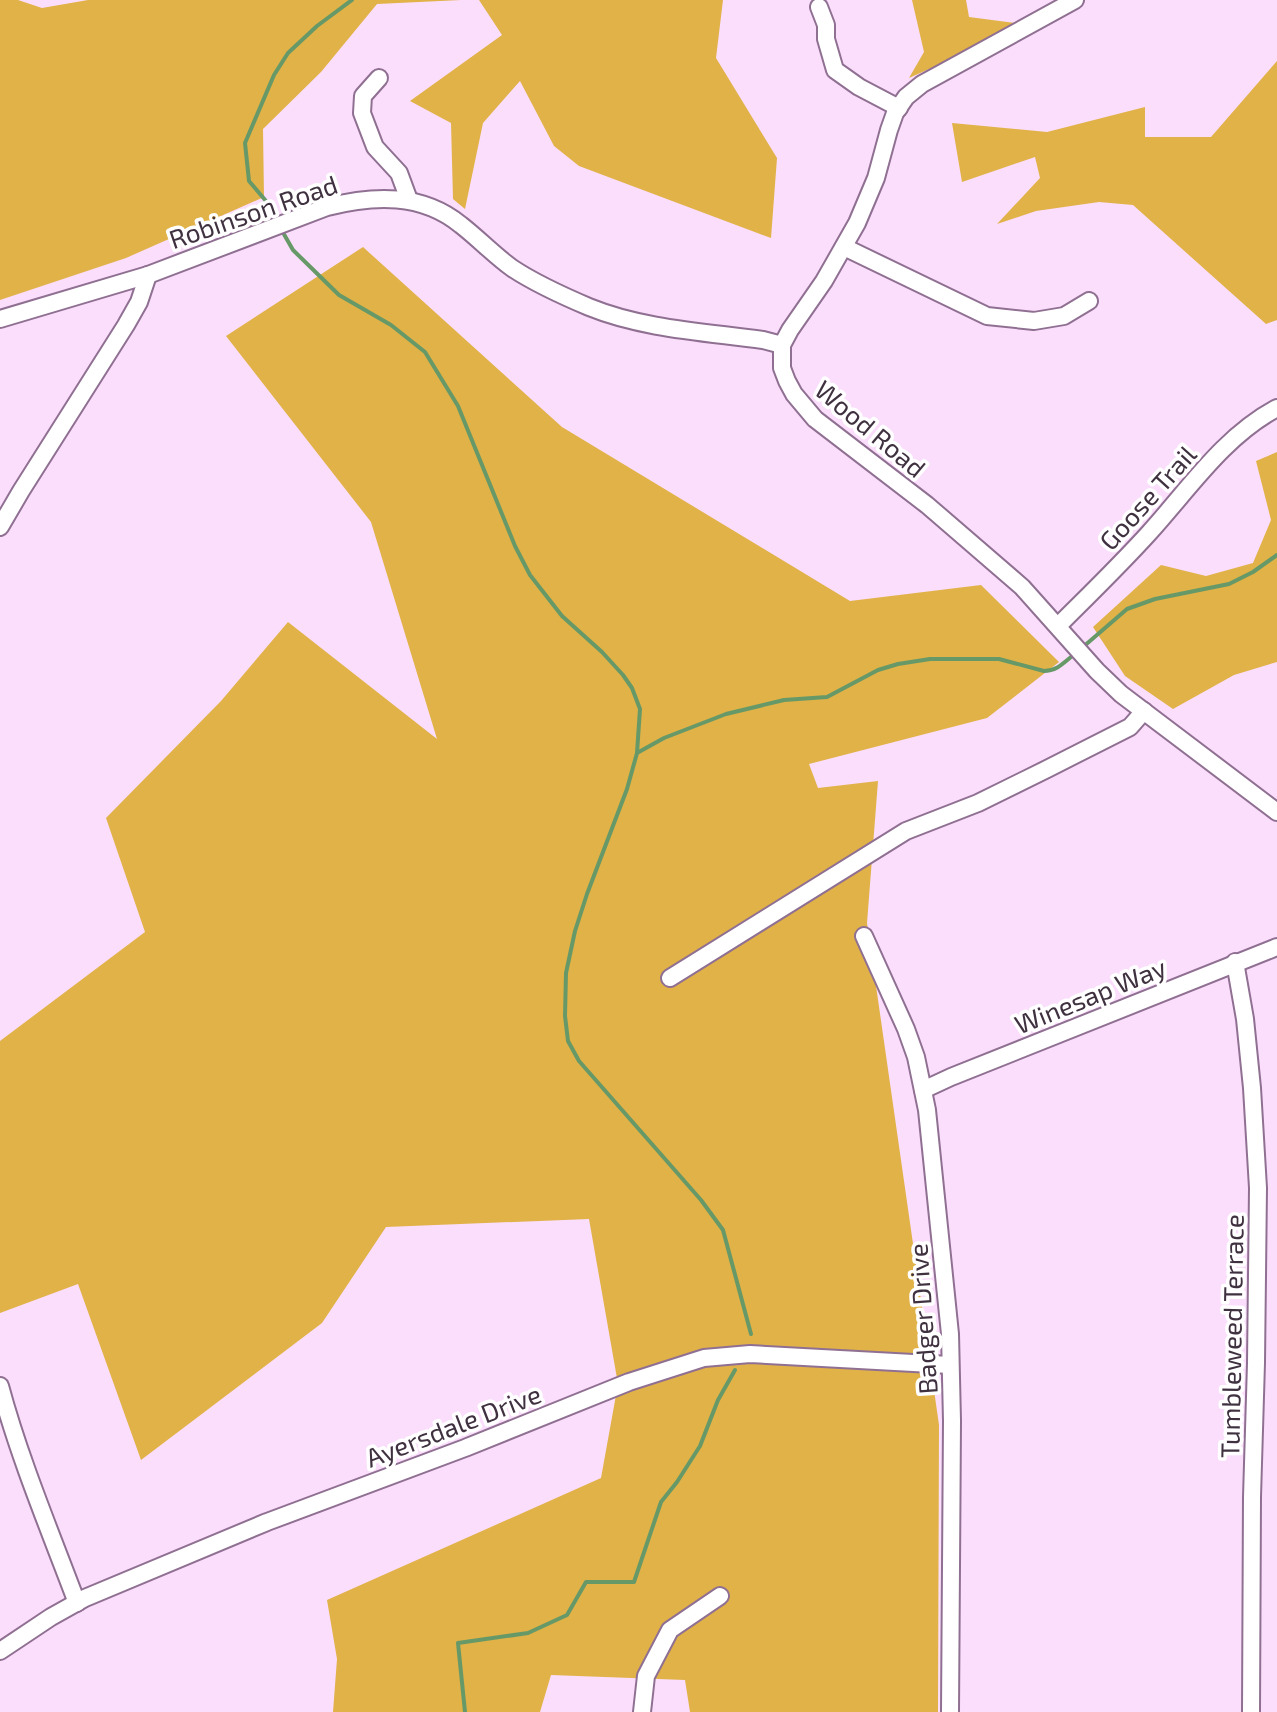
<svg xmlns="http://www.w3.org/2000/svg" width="1277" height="1712" font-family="'Exo 2',sans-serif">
  <rect width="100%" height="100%" fill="#fbdefc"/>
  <g fill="#e0b248">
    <path d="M0,0H18L42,8L88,0H461L377,4L321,72L263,129L264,197L126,258L0,300Z"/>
    <path d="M479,0H723L716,58L777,158L771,238L579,166L554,146L520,81L483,123L465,209L453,199L451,123L410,101L502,35Z"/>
    <path d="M912,0H966L969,17L1015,23L992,41L909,78L924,52Z"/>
    <path d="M1277,61V320L1266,324L1133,205L1099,202L1036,211L997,224L1040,178L1035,157L962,182L952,123L1047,132L1145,107V137H1211Z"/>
    <path d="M363,247L562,427L850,601L981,585L1059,662L987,718L809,764L818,788L878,781L867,923L939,1425L938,1712H690L685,1680L551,1675L540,1712H333L337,1659L327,1600L601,1478L618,1384L589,1219L386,1227L322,1323L141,1460L78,1284L0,1313V1041L145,932L106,818L221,701L288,622L437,739L371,522L226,336Z"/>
    <path d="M1277,452V662L1234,675L1173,709L1125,676L1093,627L1161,565L1206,576L1253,563L1271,520L1256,461Z"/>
  </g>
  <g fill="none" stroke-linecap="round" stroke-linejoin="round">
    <g stroke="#679968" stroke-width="4">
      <path d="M277,221L266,201L249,181L245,143L274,75L288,53L317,26L352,0"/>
      <path d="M281,229L293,250L339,295L391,325L425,352L458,406L515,546L530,575L562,616L602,652L623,675L632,688L640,709L637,753L627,789L587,894L575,931L566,973L565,1016L568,1041L579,1061L701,1200L723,1230L751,1334"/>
      <path d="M1083,647L1127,609L1155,599L1229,584L1253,572L1277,555"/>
      <path d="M637,753L664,738L726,714L784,700L827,697L878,670L898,664L930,659H999L1044,671C1058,671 1065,661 1076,653"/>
      <path d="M465,1712L458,1643L528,1633L567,1615L586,1582H634L661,1502L677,1482L700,1446L718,1400L735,1370"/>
    </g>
    <defs>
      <g id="minor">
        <path d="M1075,0L922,84L906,97L895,113L889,130L876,178L857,223L824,281L790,330L782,345V368L787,381L794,394L815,419L927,505L1022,587L1097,671L1121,694L1277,812"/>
        <path d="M819,7L826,25V39L835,70L859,87L899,108"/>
        <path d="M379,78L363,96L362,113L375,147L399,173L409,200"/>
        <path d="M844,247L987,316L1034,321L1064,316L1089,301"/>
        <path d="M0,319L148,275L327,207C374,195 422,193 461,225C479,239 494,255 512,268C536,284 563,296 589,307C643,329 705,332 763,340L782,345"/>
        <path d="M0,527L21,491L126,325L139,302L148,275"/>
        <path d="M1058,626C1089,595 1120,565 1149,533C1189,489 1223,437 1277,408"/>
        <path d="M864,936L906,1029L916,1057L927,1110L950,1334L952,1421L950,1712"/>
        <path d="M1235,962L1245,1019L1252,1088L1258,1188L1256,1363L1252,1497L1251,1712"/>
        <path d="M670,978L906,831L978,803L1047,769L1130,727L1144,711"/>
        <path d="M923,1090L951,1077L1277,947"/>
        <path d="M0,1386C20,1460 50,1531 77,1603"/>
        <path d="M0,1651L51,1617L85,1598L267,1522L465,1448L629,1382L704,1358L750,1354L950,1365"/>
        <path d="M642,1712L646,1676L670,1630L720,1596"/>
      </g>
    </defs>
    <use href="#minor" stroke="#907092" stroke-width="20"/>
    <use href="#minor" stroke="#fff" stroke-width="16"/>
  </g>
  <g text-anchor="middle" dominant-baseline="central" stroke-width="7" stroke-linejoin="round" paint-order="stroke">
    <g font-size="26" fill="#3f313f" stroke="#fff">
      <text transform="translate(253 211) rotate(-19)">Robinson Road</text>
      <text transform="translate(871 428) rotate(40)">Wood Road</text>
      <text transform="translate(1147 497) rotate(-48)">Goose Trail</text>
      <text transform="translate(1090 995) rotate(-22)">Winesap Way</text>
      <text transform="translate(922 1319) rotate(-94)">Badger Drive</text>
      <text transform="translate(1231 1336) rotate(-89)">Tumbleweed Terrace</text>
      <text transform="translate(453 1425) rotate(-21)">Ayersdale Drive</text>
    </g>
  </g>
</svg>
